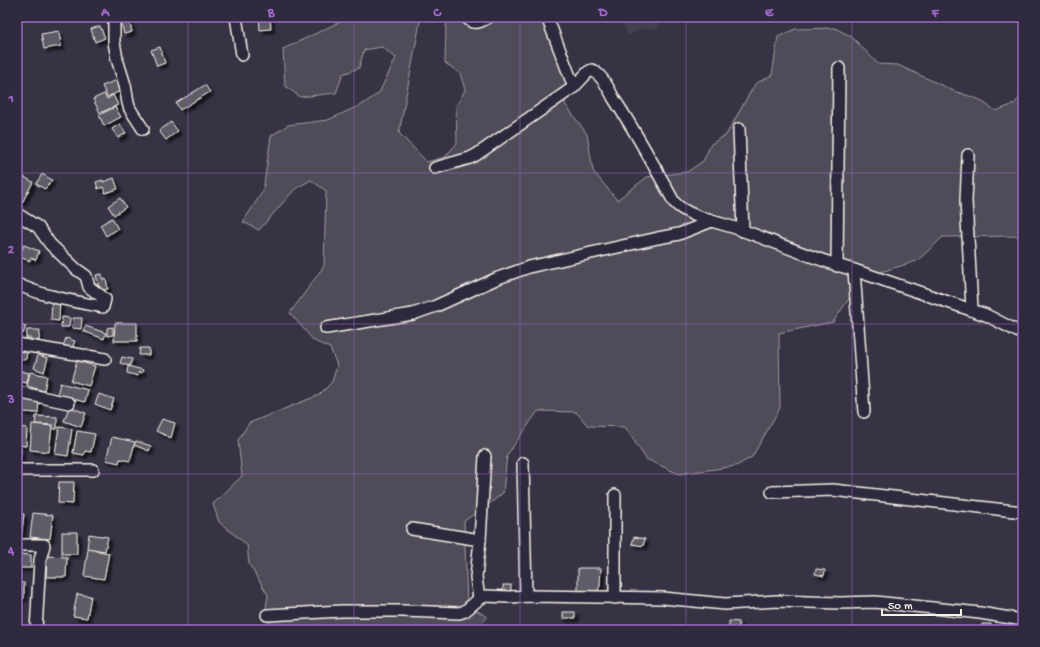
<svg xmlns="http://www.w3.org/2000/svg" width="1040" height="647" font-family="'Gochi Hand',sans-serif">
  <defs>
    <filter id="shadow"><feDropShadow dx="3.5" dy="3.5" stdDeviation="1" flood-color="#0009"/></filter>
  </defs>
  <rect width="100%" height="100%" fill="#373244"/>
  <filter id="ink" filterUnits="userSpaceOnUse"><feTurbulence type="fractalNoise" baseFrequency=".025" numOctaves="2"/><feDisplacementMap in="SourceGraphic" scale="8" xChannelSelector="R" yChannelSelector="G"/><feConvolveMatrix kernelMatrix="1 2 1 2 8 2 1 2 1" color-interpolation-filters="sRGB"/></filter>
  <g filter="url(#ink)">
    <path fill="#433f4e" d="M621,17H669L660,20L658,29H642L628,36Z"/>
    <path fill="#504b59" stroke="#a29ea0" d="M350,17H421L399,133L427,162L445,157L457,143L456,106L465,90L460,73L445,63L446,27L448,17H541L571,67L565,104L587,134L593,171L617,200L647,177L687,172L703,161L711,144L726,135L755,84L772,75L778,37L795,29L835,28L852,37L878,64L898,65L954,91L978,99L996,111L1014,104L1023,94V236L943,237L917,261L864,277L833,322L779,333L780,408L752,457L736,466L679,474L646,459L625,427L588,426L576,412L538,411L507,455L503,493L488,505L464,521L467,604L487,617L477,630H273L265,614L268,595L249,564L247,545L219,522L213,504L242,476L238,440L249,423L319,395L332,382L337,365L330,348L314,341L290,313L324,266L326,191L311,180L295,189L259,230L243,222L263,191L271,136L288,125L328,120L363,104L379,93L396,58L382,47L364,50L359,68L343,74L336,93L300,97L285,86L283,49Z"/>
    <g fill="#5f5c67" stroke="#f4f1e8" filter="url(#shadow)">
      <path d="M259,17H270L271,29L260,30Z"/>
      <path d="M129,19L132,32L124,34L121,21Z"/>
      <path d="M100,26L105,38L95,42L91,29Z"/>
      <path d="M59,31L61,46L44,49L41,34Z"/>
      <path d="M160,47L165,63L157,66L151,50Z"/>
      <path d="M120,79L123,90L107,97L102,86Z"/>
      <path d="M205,85L210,92L180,110L176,103Z"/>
      <path d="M104,94L107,99L113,95L118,105L100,113L93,99Z"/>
      <path d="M115,107L121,117L104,126L99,115Z"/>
      <path d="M171,122L178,131L166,140L159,131Z"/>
      <path d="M120,124L126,133L118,138L112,129Z"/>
      <path d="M42,174L52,180L45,189L36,184Z"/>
      <path d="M22,176L33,182L22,203L17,201V185Z"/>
      <path d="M114,178L118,189L105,193L103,187L98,189L96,182L103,180V182Z"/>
      <path d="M120,198L126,207L114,215L108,206Z"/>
      <path d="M112,218L118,229L106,236L100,225Z"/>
      <path d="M17,243L22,244L18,259H17Z"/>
      <path d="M24,245L39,251L36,260L31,258L30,261L19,257Z"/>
      <path d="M102,274L103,280L106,279L108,289L100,291L96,275Z"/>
      <path d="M52,299H60L59,321L51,320Z"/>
      <path d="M62,317L70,318L69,327H61Z"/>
      <path d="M73,318H82L81,329L72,328Z"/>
      <path d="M17,323L26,326L23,334L17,333Z"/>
      <path d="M115,323H137V341H114Z"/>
      <path d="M85,326L106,333L104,339L83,331Z"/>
      <path d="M113,327V335L107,336V328Z"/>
      <path d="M27,330H40L39,341L31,340V338H26Z"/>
      <path d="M66,338L75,341L72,349L63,346Z"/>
      <path d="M140,348H149V355H139Z"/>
      <path d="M17,349L27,350L26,360L17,359Z"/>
      <path d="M38,355L48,358L44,372L34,368Z"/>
      <path d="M122,357L132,359L130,366L120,363Z"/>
      <path d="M77,361L95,366L89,386L71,381Z"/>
      <path d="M128,366L143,370L142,373L139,372L138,376L127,373Z"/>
      <path d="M17,370L29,373L27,383L17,381Z"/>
      <path d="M30,372L47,376L44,391L27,386Z"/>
      <path d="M60,383L88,390L85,402L57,395Z"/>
      <path d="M99,394L114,399L110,410L95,404Z"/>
      <path d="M24,399L39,400L38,413L23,412Z"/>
      <path d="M69,407L86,413L81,427L64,421Z"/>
      <path d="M36,416L57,417V429H53V425L35,424Z"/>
      <path d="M162,419L175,423L171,438L156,431Z"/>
      <path d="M32,424L52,426L49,452L30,450Z"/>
      <path d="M17,427L27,428L26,446L17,445Z"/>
      <path d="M59,427L72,429L68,456L55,454Z"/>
      <path d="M77,431L95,434L91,452L85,451L84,455L73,453Z"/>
      <path d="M112,437L135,442L130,461L120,459L119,463L106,460Z"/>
      <path d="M136,441L151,446L149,451L134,445Z"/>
      <path d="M17,448H21L20,465H17Z"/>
      <path d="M59,482H74L73,504L58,503Z"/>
      <path d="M17,513L24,514L21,539H17Z"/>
      <path d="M33,513L53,515L50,539L30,537Z"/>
      <rect x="62" y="532" width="15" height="22"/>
      <path d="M89,534L108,537L105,551L87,548Z"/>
      <path d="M634,537L645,539L643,546L632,544Z"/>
      <path d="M88,549L109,553L104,579L84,576Z"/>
      <path d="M17,554L31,555V568H17Z"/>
      <path d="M47,556L67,557L66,577H46Z"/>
      <path d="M578,568H601L600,586L598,590L596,591H578Z"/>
      <path d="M816,569L825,570L824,576L815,574Z"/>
      <rect x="17" y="583" width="7" height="15"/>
      <rect x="503" y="585" width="8" height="6"/>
      <path d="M77,594L91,596L87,618L73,616Z"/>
      <rect x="563" y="612" width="12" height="6"/>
      <path d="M729,621L739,622V630H729Z"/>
      <path d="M982,624H991V630H972V628L982,627Z"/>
      <path d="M679,626L692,627V630H679Z"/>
    </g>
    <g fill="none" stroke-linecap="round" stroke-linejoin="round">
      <defs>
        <g id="minor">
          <path d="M114,17V42L117,59L125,85L128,103L130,109L143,129"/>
          <path d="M236,17L242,55"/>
          <path d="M466,17C474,26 480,22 489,17"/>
          <path d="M547,17L574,87L588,72L592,70C602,75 609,89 614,99C636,132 655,167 674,202C688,218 724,223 744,231C780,244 816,260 854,270L986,315L1023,334"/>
          <path d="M739,129L743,231"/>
          <path d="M968,155L966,201L972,309"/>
          <path d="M435,168L470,158L476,155L574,87"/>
          <path d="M17,214L38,227L50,244L76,269L86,276L89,287L105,299L103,307C74,301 44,297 17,284"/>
          <path d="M837,266L839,68"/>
          <path d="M854,270L859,340L864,412"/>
          <path d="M326,328L413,314L436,306L498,278L529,267L658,238L679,234L712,221"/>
          <path d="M17,344L105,359"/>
          <path d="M17,392L69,403"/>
          <path d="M523,463L526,596"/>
          <path d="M17,470H93"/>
          <path d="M772,492L833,490L1023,512"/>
          <path d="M615,495V598"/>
          <path d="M412,529L480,540L476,577L479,599"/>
          <path d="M480,540L485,456"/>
          <path d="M17,545H44L40,560L36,630"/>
          <path d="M267,615L342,611H403L459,613L465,611L479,599L485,596L509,597L532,596L663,598L725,604L777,601L840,603L875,602L980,613L1023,620"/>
        </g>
      </defs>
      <use href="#minor" stroke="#f4f1e8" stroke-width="14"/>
      <use href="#minor" stroke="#2f2a3d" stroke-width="11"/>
    </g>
  </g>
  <path fill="none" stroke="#9f67cb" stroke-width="1" stroke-opacity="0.55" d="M188,17V630M354,17V630M520,17V630M686,17V630M852,17V630M17,173H1023M17,324H1023M17,474H1023"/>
  <rect width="1040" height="647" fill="none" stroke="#2f2a3d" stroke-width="44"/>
  <path d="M882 609v6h79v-6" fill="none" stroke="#f4f1e8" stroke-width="2"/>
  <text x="888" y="609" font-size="12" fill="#f4f1e8" stroke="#2f2a3d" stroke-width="3" paint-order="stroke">50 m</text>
  <rect x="22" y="22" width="996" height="603" fill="none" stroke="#9f67cb" stroke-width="1.5"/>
  <g font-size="13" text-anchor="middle" font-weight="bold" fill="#9f67cb">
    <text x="105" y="16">A</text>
    <text x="271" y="16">B</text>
    <text x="437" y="16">C</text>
    <text x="603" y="16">D</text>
    <text x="769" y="16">E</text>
    <text x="935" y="16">F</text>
    <text x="11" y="102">1</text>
    <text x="11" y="253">2</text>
    <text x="11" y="403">3</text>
    <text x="11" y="554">4</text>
  </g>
</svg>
